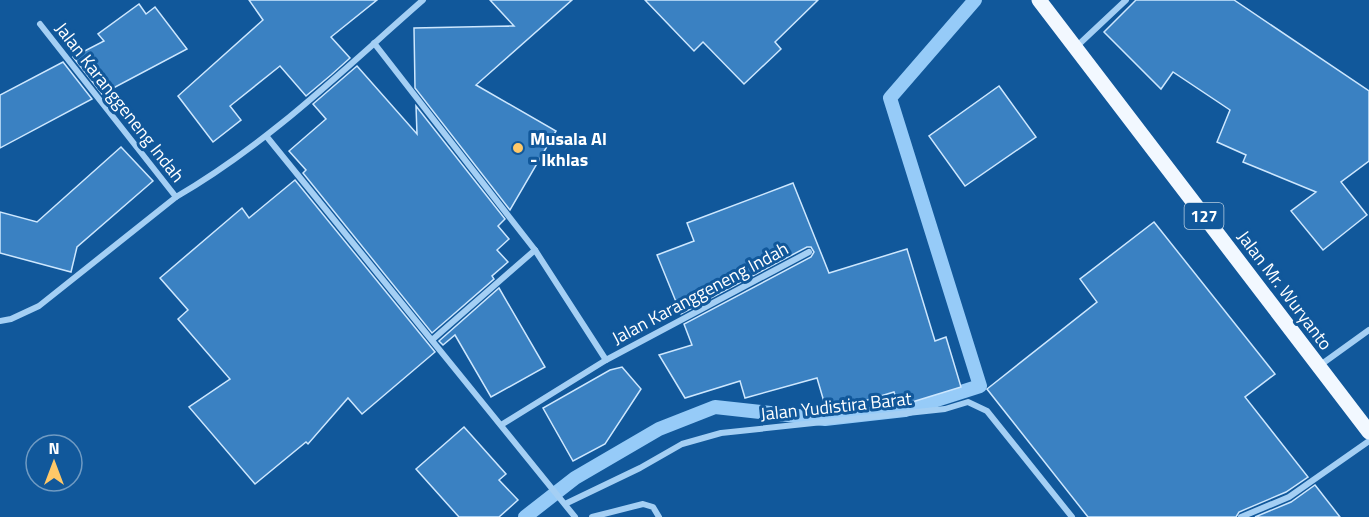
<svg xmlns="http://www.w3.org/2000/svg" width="1369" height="517" font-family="'Titillium Web',sans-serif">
  <rect width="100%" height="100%" fill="#11589b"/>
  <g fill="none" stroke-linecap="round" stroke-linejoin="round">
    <path stroke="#96cbf8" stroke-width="14" d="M525,517L575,478L659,429L715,407L825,419L905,410L980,386L890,98L975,0"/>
  </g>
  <g fill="#3a81c2" stroke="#cde7fe" stroke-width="1.5">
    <path d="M249,0H377L331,37L350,58L331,75L306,96L280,66L230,106L241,120L213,142L178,96L263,20Z"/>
    <path d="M490,0H572L476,85L556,131L510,210L415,88L414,28L514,26Z"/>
    <path d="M645,0H818L775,42L781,49L744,84L703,42L694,51Z"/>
    <path d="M1136,0H1234L1369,91V161L1341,182L1367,215L1323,250L1291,211L1316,192L1243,162L1246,155L1217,142L1230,110L1173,72L1161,89L1104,32Z"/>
    <path d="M139,4L146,14L155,7L187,49L102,94L73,57L104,41L98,34Z"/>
    <path d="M63,62L92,99L0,148V95Z"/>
    <path d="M357,66L417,134L416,106L505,219L498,226L509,239L497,250L508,262L492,276L494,279L432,333L303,173L306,170L289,151L326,119L313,104Z"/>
    <path d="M999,86L1036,137L965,186L929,136Z"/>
    <path d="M121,147L153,181L77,247L71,272L0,253V212L37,222Z"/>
    <path d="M295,180L435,352L362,414L348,398L308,444L306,442L255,484L189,407L230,379L178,319L188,310L160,278L242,208L249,218Z"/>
    <path d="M793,183L829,273L907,249L935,341L946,337L961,387L899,406L894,392L827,412L817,378L745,398L740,381L685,398L659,355L692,345L684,324L811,257L814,252L811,247H807L681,314L657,255L694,241L687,223Z"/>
    <path d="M1154,222L1275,374L1245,397L1308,477L1286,492L1239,512L1236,517H1088L987,389L1097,302L1080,279Z"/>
    <path d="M499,288L545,367L491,397L455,335L443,345L439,341Z"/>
    <path d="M622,367L641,389L605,444L573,461L543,408L610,370Z"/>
    <path d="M464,427L506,474L499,480L518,500L499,517H459L416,469Z"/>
    <path d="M1315,485L1340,517H1255L1291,502Z"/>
  </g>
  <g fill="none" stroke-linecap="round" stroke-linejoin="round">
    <g stroke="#a4cff4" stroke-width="6">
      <path d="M40,24L176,197C268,144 344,69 423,0"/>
      <path d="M374,43L535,250L606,360"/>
      <path d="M1076,47L1126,0"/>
      <path d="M267,137L575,517"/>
      <path d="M0,321L11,319L39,306L176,197"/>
      <path d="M432,340L535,250"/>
      <path d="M1319,366L1369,330"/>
      <path d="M501,425L606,360L809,252"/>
      <path d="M565,504L640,468L682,444L721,433L945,409L968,402L987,411L1072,517"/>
      <path d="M592,517L643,504L653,507L659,517"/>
      <path d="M1241,517L1289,497L1369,441"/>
    </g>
    <path stroke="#f2f8ff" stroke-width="15" d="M1039,0L1369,432"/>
  </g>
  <circle fill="#ffc868" stroke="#11589b" stroke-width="2" cx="518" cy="148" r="6"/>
  <g text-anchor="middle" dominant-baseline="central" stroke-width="6" stroke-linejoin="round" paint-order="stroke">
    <rect fill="#11589b" stroke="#b8cde1" stroke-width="1.5" x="1184.5" y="203" width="39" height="26" rx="4.5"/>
    <g font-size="16" font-weight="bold" fill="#fff">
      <text x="1204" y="216">127</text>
    </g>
    <g font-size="18" fill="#fff" stroke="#11589b">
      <text transform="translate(120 102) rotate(52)">Jalan Karanggeneng Indah</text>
      <text transform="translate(1285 290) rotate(53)">Jalan Mr. Wuryanto</text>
      <text transform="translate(700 293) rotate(-28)">Jalan Karanggeneng Indah</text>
      <text transform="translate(836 406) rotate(-6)">Jalan Yudistira Barat</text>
    </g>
    <g font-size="18" font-weight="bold" fill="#fff" stroke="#11589b" text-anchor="start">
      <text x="530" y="138">Musala Al<tspan x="530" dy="21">- Ikhlas</tspan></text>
    </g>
  </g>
  <g transform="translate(54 463)"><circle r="28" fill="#11589b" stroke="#709bc3" stroke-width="1.5"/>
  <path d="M0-4.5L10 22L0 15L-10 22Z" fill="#ffc868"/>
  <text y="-9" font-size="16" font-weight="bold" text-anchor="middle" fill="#ffffff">N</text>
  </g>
</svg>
